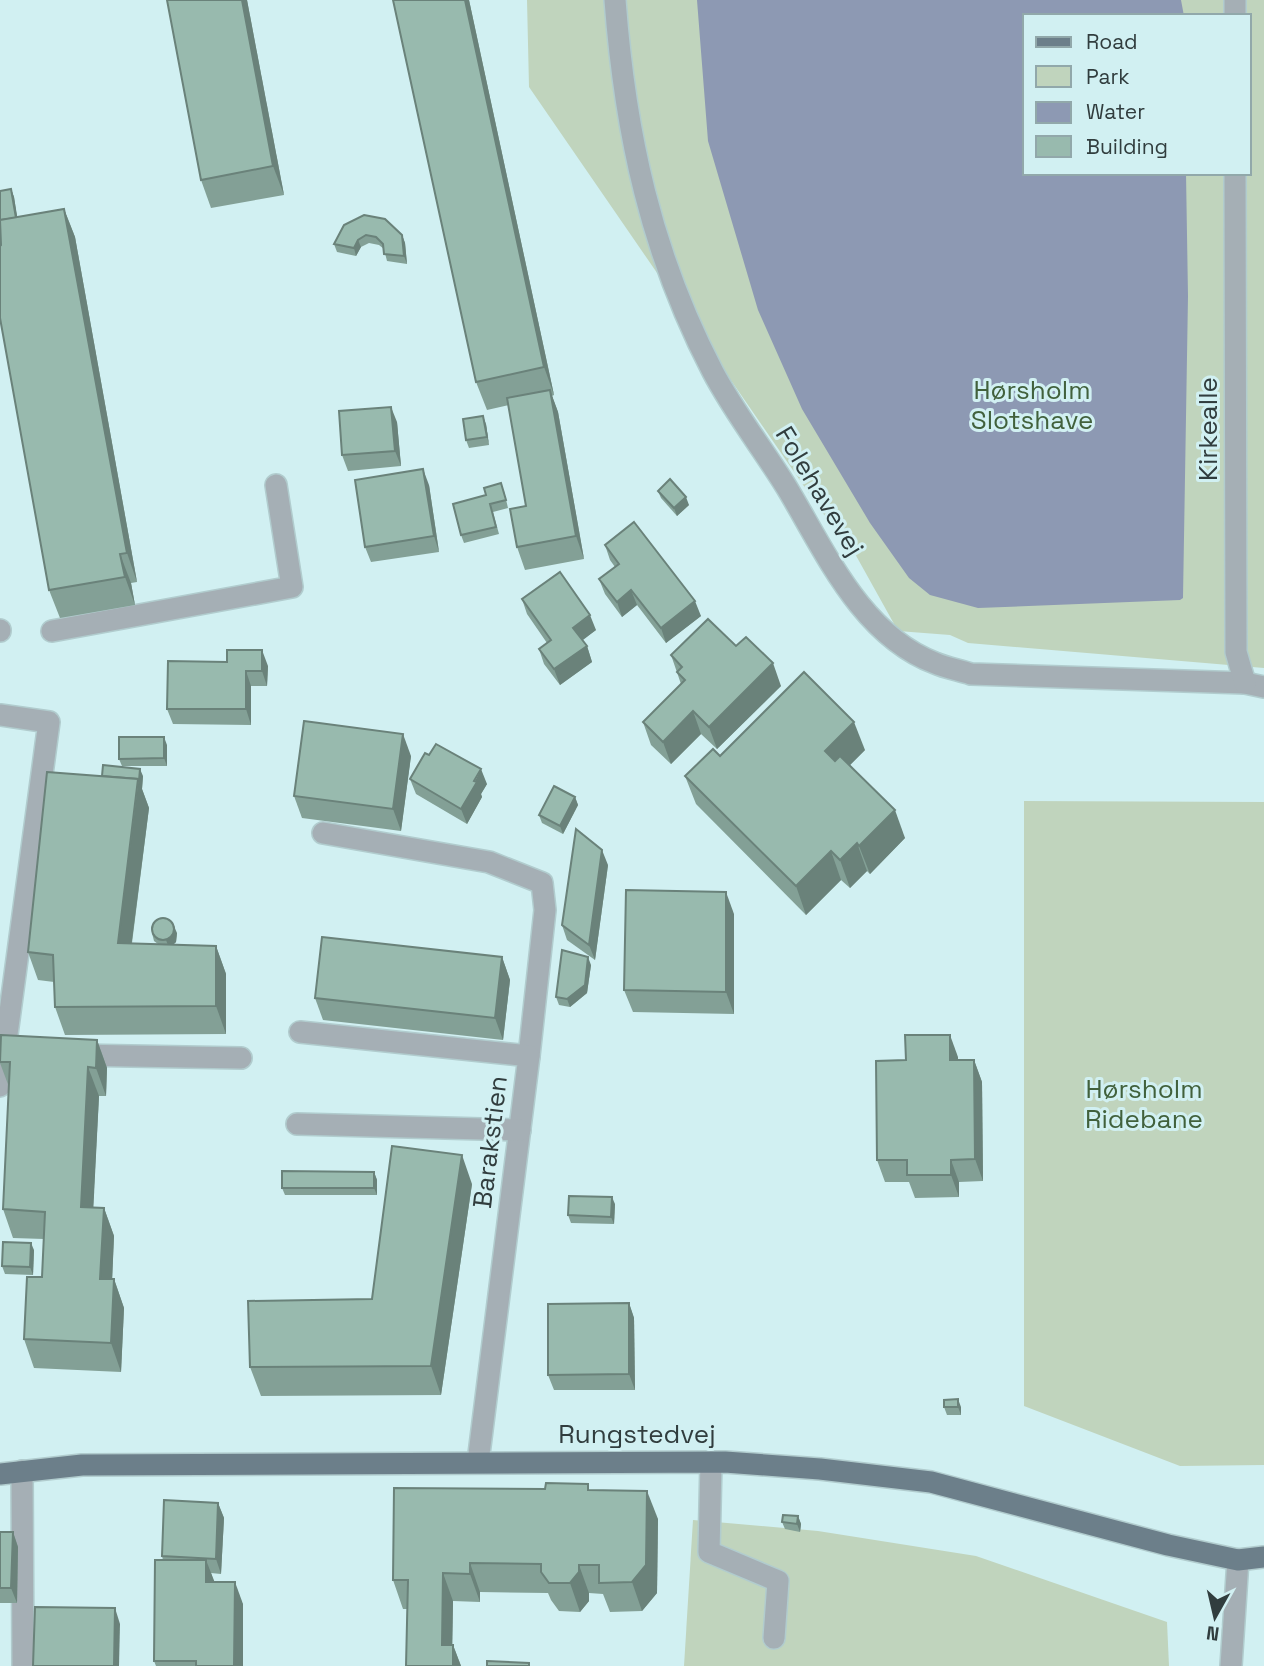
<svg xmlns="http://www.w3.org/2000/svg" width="1264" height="1666" font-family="'Space Grotesk',sans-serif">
  <rect width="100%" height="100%" fill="#d1f0f2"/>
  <g fill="#c0d4bd" fill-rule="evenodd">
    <path d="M527,0H1264V668L968,643L950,635L898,631L854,552L821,511L529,87ZM1024,16H1248V173H1024Z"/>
    <path d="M1024,801L1264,802V1465L1180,1466L1024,1406Z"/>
    <path d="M693,1520L818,1531L976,1556L1167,1622L1169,1666H684Z"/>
  </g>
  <path fill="#8d99b3" d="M697,0H1181L1184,16H1024V173H1186L1188,296L1183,598L1180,600L978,608L930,595L909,578L870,523L802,409L758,310L708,141Z"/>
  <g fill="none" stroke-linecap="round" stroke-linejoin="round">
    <defs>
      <g id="minor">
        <path d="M615,0C625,133 651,253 713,372C734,412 763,449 787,488C825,551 861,635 935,663C946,668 959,670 971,674L1245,683L1264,687"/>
        <path d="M1235,0V16"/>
        <path d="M1235,173L1236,652L1245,683"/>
        <path d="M0,630V631"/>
        <path d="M52,631L292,587L276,485"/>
        <path d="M0,715L49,722L0,1086"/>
        <path d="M323,833L489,862L542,883L545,910L529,1056"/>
        <path d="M300,1032L529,1056L478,1462"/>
        <path d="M76,1055L241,1058"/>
        <path d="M297,1124L520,1130"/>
        <path d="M711,1462L709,1552L778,1581L774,1638"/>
        <path d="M22,1471L23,1666"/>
        <path d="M1231,1666L1238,1560"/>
      </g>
      <path id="major" d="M0,1474L82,1465L725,1462L820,1469L931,1482L1168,1545L1238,1560L1264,1557"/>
    </defs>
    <use href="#minor" stroke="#b1ccce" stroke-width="24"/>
    <use href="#major" stroke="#b1ccce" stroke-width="24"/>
    <use href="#minor" stroke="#a5afb5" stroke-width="21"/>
    <use href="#major" stroke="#6c7f8a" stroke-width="21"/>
  </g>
  <g fill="#83a096">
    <path d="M167,0H247L284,195L211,208L201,180Z"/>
    <path d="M469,0L554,395L552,396L558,412L584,559L525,570L517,547L526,506L509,405L487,410L476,382Z"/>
    <path d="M11,189L14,197L17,217L64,209L75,237L137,582L131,583L135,605L60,618L49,590Z"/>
    <path d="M344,225L402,235L405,243L407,264L387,261L384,249L379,245L369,243L361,247L356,256L337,252L334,244Z"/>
    <path d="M397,422L401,466L348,471L342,455Z"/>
    <path d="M486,424L489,445L469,448L466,440Z"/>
    <path d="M429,485L439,552L371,562L365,547Z"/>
    <path d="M504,491L508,508L493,512L499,534L464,543L461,535Z"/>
    <path d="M658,491L689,505L677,516L661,498Z"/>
    <path d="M605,545L701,616L666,643L637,605L622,617L605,594L599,579L615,567L610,560Z"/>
    <path d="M522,599L596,630L582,640L587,646L592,662L560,685L544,664L539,649L547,643L527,614Z"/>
    <path d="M736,646L781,686L717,749L701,734L671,764L651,745L643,722L681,684L671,655Z"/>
    <path d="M168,661L268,666L267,686H251V725L173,724L167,709Z"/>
    <path d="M167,745V766H122L119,759Z"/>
    <path d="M865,750L850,765L905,838L870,874L867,871L850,888L841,880L806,915L696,804L685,776L720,756Z"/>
    <path d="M411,756L401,831L302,818L294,796Z"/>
    <path d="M102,776H143L142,789L149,808L132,943L158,944L154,941L152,933H177L176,942L173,945L216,946L226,974V1034L65,1035L55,1007L54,982L38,980L28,952Z"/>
    <path d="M410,779L487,784L481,794L482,797L467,824L416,794Z"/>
    <path d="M575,797L578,805L563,834L542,823L539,815Z"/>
    <path d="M608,865L595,960L567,940L562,925Z"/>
    <path d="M734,914V1014L633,1012L624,990Z"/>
    <path d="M502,957L510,980L503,1040L323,1020L315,998Z"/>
    <path d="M591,965L587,993L570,1007L559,1005L556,997Z"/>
    <path d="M1,1035L97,1040L107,1068L106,1096H99L93,1207L104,1208L114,1236L112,1279H114L124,1308L121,1372L34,1368L24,1339L42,1277L44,1239L13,1238L3,1209L9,1087L0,1063Z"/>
    <path d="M958,1057V1060H974L982,1082L983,1181L959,1182V1197L915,1198L909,1182H885L877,1160L906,1060Z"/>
    <path d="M374,1172L377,1180V1195H285L282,1188Z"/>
    <path d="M472,1184L441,1395L261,1396L250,1367L372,1299Z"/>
    <path d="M615,1204L614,1224L571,1223L568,1215Z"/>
    <path d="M34,1250L33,1275L5,1274L2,1266Z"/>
    <path d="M629,1303L634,1318L635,1390H554L548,1375Z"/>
    <path d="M944,1407H961V1415H947Z"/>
    <path d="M545,1489L590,1490L658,1519L657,1593L642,1611L610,1612L603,1594L589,1593V1601L580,1612L559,1611L551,1600L548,1593L480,1592V1602L453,1601L452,1645H453L461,1666H406L407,1609H403L393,1580Z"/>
    <path d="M218,1503L224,1518L221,1574L211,1573L214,1582L243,1604V1666H156L154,1661L163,1560L162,1556Z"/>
    <path d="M798,1516L801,1524L800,1532L785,1529L782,1522Z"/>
    <path d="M0,1532H13L18,1547L17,1603H0Z"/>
  </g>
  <g fill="#6a827a">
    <path d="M242,0H247L284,195L273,166Z"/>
    <path d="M465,0H469L554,395L544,367Z"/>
    <path d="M11,189L14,197L19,228L16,220Z"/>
    <path d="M64,209L75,237L137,582L127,553Z"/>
    <path d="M402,235L405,243L407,264L404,256Z"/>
    <path d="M358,240L361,247L356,256L354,248Z"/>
    <path d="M550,390L558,412L584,559L576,536Z"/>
    <path d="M391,407L397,422L401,466L395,451Z"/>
    <path d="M483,416L486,424L489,445L487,437Z"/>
    <path d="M423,469L429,485L439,552L434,536Z"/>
    <path d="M686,497L689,505L677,516L674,508Z"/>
    <path d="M120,554L131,583L135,605L125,577Z"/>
    <path d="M631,590L637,605L622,617L617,602Z"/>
    <path d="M695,601L701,616L666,643L661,628Z"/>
    <path d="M590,615L596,630L579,643L573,628Z"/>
    <path d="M587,646L592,662L560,685L554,669Z"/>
    <path d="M262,650L268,666L267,686L262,671Z"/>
    <path d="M773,663L781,686L717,749L709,727Z"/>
    <path d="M246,671L251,686V725L246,709Z"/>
    <path d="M693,711L701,734L671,764L663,742Z"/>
    <path d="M854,722L865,750L835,780L825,751Z"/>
    <path d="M403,734L411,756L401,831L393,809Z"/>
    <path d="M164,737L167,745V766L164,758Z"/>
    <path d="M140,769L143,776L142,789L149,808L128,971L118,943Z"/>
    <path d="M481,769L487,784L481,794L482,797L467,824L461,809Z"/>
    <path d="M575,797L578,805L563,834L560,826Z"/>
    <path d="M895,810L905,838L870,874L859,846Z"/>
    <path d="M857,843L867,871L850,888L840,860Z"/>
    <path d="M602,850L608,865L595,960L589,945Z"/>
    <path d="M831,851L841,880L806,915L796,886Z"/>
    <path d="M726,892L734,914V1014L726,992Z"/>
    <path d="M174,926L177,933L176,942L169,948L166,940Z"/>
    <path d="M216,946L226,974V1034L216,1006Z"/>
    <path d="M502,957L510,980L503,1040L495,1018Z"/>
    <path d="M588,957L591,965L587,993L570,1007L567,999Z"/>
    <path d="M950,1035L958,1057V1082L950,1060Z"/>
    <path d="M97,1040L107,1068L106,1096L96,1068Z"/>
    <path d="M974,1060L982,1082L983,1181L975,1159Z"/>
    <path d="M88,1067L99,1096L92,1235L81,1207Z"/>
    <path d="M462,1155L472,1184L441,1395L431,1366Z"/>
    <path d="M951,1160L959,1182V1197L951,1175Z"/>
    <path d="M374,1172L377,1180V1195L374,1188Z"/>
    <path d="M612,1197L615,1204L614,1224L611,1217Z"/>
    <path d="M104,1208L114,1236L111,1307L100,1279Z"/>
    <path d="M31,1243L34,1250L33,1275L30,1267Z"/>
    <path d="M114,1279L124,1308L121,1372L111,1343Z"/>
    <path d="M629,1303L634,1318L635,1390L629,1374Z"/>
    <path d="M958,1399L961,1407V1415L958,1407Z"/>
    <path d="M647,1491L658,1519L657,1593L642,1611L632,1582Z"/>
    <path d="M218,1503L224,1518L221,1574L216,1559Z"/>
    <path d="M798,1516L801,1524L800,1532L797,1524Z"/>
    <path d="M13,1532L18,1547L17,1603L11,1588Z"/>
    <path d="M206,1560L215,1583L206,1582Z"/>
    <path d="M470,1563L480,1592V1602L470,1574Z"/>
    <path d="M579,1565L589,1593V1601L580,1612L570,1583Z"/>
    <path d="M443,1573L453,1601L452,1666L442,1645Z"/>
    <path d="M235,1582L243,1604V1666H234Z"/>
    <path d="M115,1608L120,1624L119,1666H114Z"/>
    <path d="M453,1645L461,1666H453Z"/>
  </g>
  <g fill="#98baae" stroke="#6a827a" stroke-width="2">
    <path d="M167,0H242L273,166L201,180Z"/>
    <path d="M393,0H465L544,367L476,382Z"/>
    <path d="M11,189L16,218L0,220V191Z"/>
    <path d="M64,209L127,553L120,554L125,577L49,590L0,318V246L1,245L0,220Z"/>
    <path d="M364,215L385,219L402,235L404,256L384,254L383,244L376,237L366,235L358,240L354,248L334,244L344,225Z"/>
    <path d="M550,390L576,536L517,547L510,509L526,506L507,398Z"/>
    <path d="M391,407L395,451L342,455L339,411Z"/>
    <path d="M483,416L487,437L466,440L463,419Z"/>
    <path d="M423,469L434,536L365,547L355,480Z"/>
    <path d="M670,479L686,497L674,508L658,491Z"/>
    <path d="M501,483L506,500L490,504L496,527L461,535L453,504L486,495L484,488Z"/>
    <path d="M634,522L695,601L661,628L631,590L617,602L599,579L619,564L605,545Z"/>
    <path d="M560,572L590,615L573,628L587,646L554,669L539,649L551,640L522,599Z"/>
    <path d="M708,619L736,646L746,637L773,663L709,727L693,711L663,742L643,722L685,680L677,672L682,667L671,655Z"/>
    <path d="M227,650H262V671H246V709H167L168,661L227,662Z"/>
    <path d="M804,672L854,722L825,751L835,761L840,756L895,810L859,846L857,843L840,860L831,851L796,886L685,776L713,749L720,756Z"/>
    <path d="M304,721L403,734L393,809L294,796Z"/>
    <path d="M119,737H164V758L119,759Z"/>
    <path d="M436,744L481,769L474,781L477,782L461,809L410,779L425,753L429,755Z"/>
    <path d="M103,765L140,769L139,781L138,779L102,776Z"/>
    <path d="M47,772L138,779L118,943L216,946V1006L55,1007L53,955L28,952Z"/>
    <path d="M554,786L575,797L560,826L539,815Z"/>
    <path d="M576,829L602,850L589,945L562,925Z"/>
    <path d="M626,890L726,892V992L624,990Z"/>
    <circle cx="163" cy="929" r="11"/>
    <path d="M322,937L502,957L495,1018L315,998Z"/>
    <path d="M562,950L588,957L585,985L567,999L556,997Z"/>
    <path d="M1,1035L97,1040L96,1068L88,1067L81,1207L104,1208L100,1279H114L111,1343L24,1339L27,1277H42L45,1212L3,1209L10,1062H0Z"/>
    <path d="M905,1035H950V1060H974L975,1159L951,1160V1175H907V1160H877L876,1061L906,1060Z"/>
    <path d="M392,1146L462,1155L431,1366L250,1367L248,1301L372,1299Z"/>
    <path d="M282,1171L374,1172V1188H282Z"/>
    <path d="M569,1196L612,1197L611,1217L568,1215Z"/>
    <path d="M3,1242L31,1243L30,1267L2,1266Z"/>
    <path d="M629,1303V1374L548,1375V1304Z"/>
    <path d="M958,1399V1407H944V1400Z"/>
    <path d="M546,1483L588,1484V1490L647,1491L646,1565L632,1582L599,1583V1565H579V1572L570,1583H549L541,1572V1564L470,1563V1574L443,1573L442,1645H453V1666H406L408,1580H393L394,1488L545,1489Z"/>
    <path d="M164,1500L218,1503L216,1559L162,1556Z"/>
    <path d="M783,1515L798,1516L797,1524L782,1522Z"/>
    <path d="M0,1532H13L11,1588H0Z"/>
    <path d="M155,1560H206V1582H235L234,1666H196V1661H154Z"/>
    <path d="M35,1607L115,1608L114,1666H33Z"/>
    <path d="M487,1661L529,1663V1666H487Z"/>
  </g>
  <g text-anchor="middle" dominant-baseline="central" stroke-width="6" stroke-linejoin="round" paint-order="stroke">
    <g font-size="26" fill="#41613c" stroke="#d1f0f2">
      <text x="1032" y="390">Hørsholm<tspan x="1032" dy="30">Slotshave</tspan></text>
      <text x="1144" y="1089">Hørsholm<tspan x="1144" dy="30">Ridebane</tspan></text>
    </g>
    <g font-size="26" fill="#313d3e" stroke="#d1f0f2">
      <text transform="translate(1208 429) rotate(-90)">Kirkealle</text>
      <text transform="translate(820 491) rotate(59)">Folehavevej</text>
      <text transform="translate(490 1142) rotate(-83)">Barakstien</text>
      <text x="637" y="1434">Rungstedvej</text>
    </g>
  </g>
  <rect x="1023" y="14" width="228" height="161" fill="#d1f0f2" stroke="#91a8aa" stroke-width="2"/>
  <rect x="1036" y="37" width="35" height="10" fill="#6c7f8a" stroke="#91a8aa" stroke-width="2"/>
  <text x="1086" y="49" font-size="21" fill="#313d3e">Road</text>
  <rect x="1036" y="66" width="35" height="21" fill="#c0d4bd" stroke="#91a8aa" stroke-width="2"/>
  <text x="1086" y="84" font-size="21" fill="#313d3e">Park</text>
  <rect x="1036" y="102" width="35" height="21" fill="#8d99b3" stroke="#91a8aa" stroke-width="2"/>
  <text x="1086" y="119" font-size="21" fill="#313d3e">Water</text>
  <rect x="1036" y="136" width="35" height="21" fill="#98baae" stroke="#91a8aa" stroke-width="2"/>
  <text x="1086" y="154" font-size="21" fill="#313d3e">Building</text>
  <g transform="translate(1215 1617) rotate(188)" stroke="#d1f0f2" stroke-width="5" paint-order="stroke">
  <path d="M0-5L12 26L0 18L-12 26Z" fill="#313d3e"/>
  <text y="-10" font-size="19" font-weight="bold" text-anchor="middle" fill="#313d3e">N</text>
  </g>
</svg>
